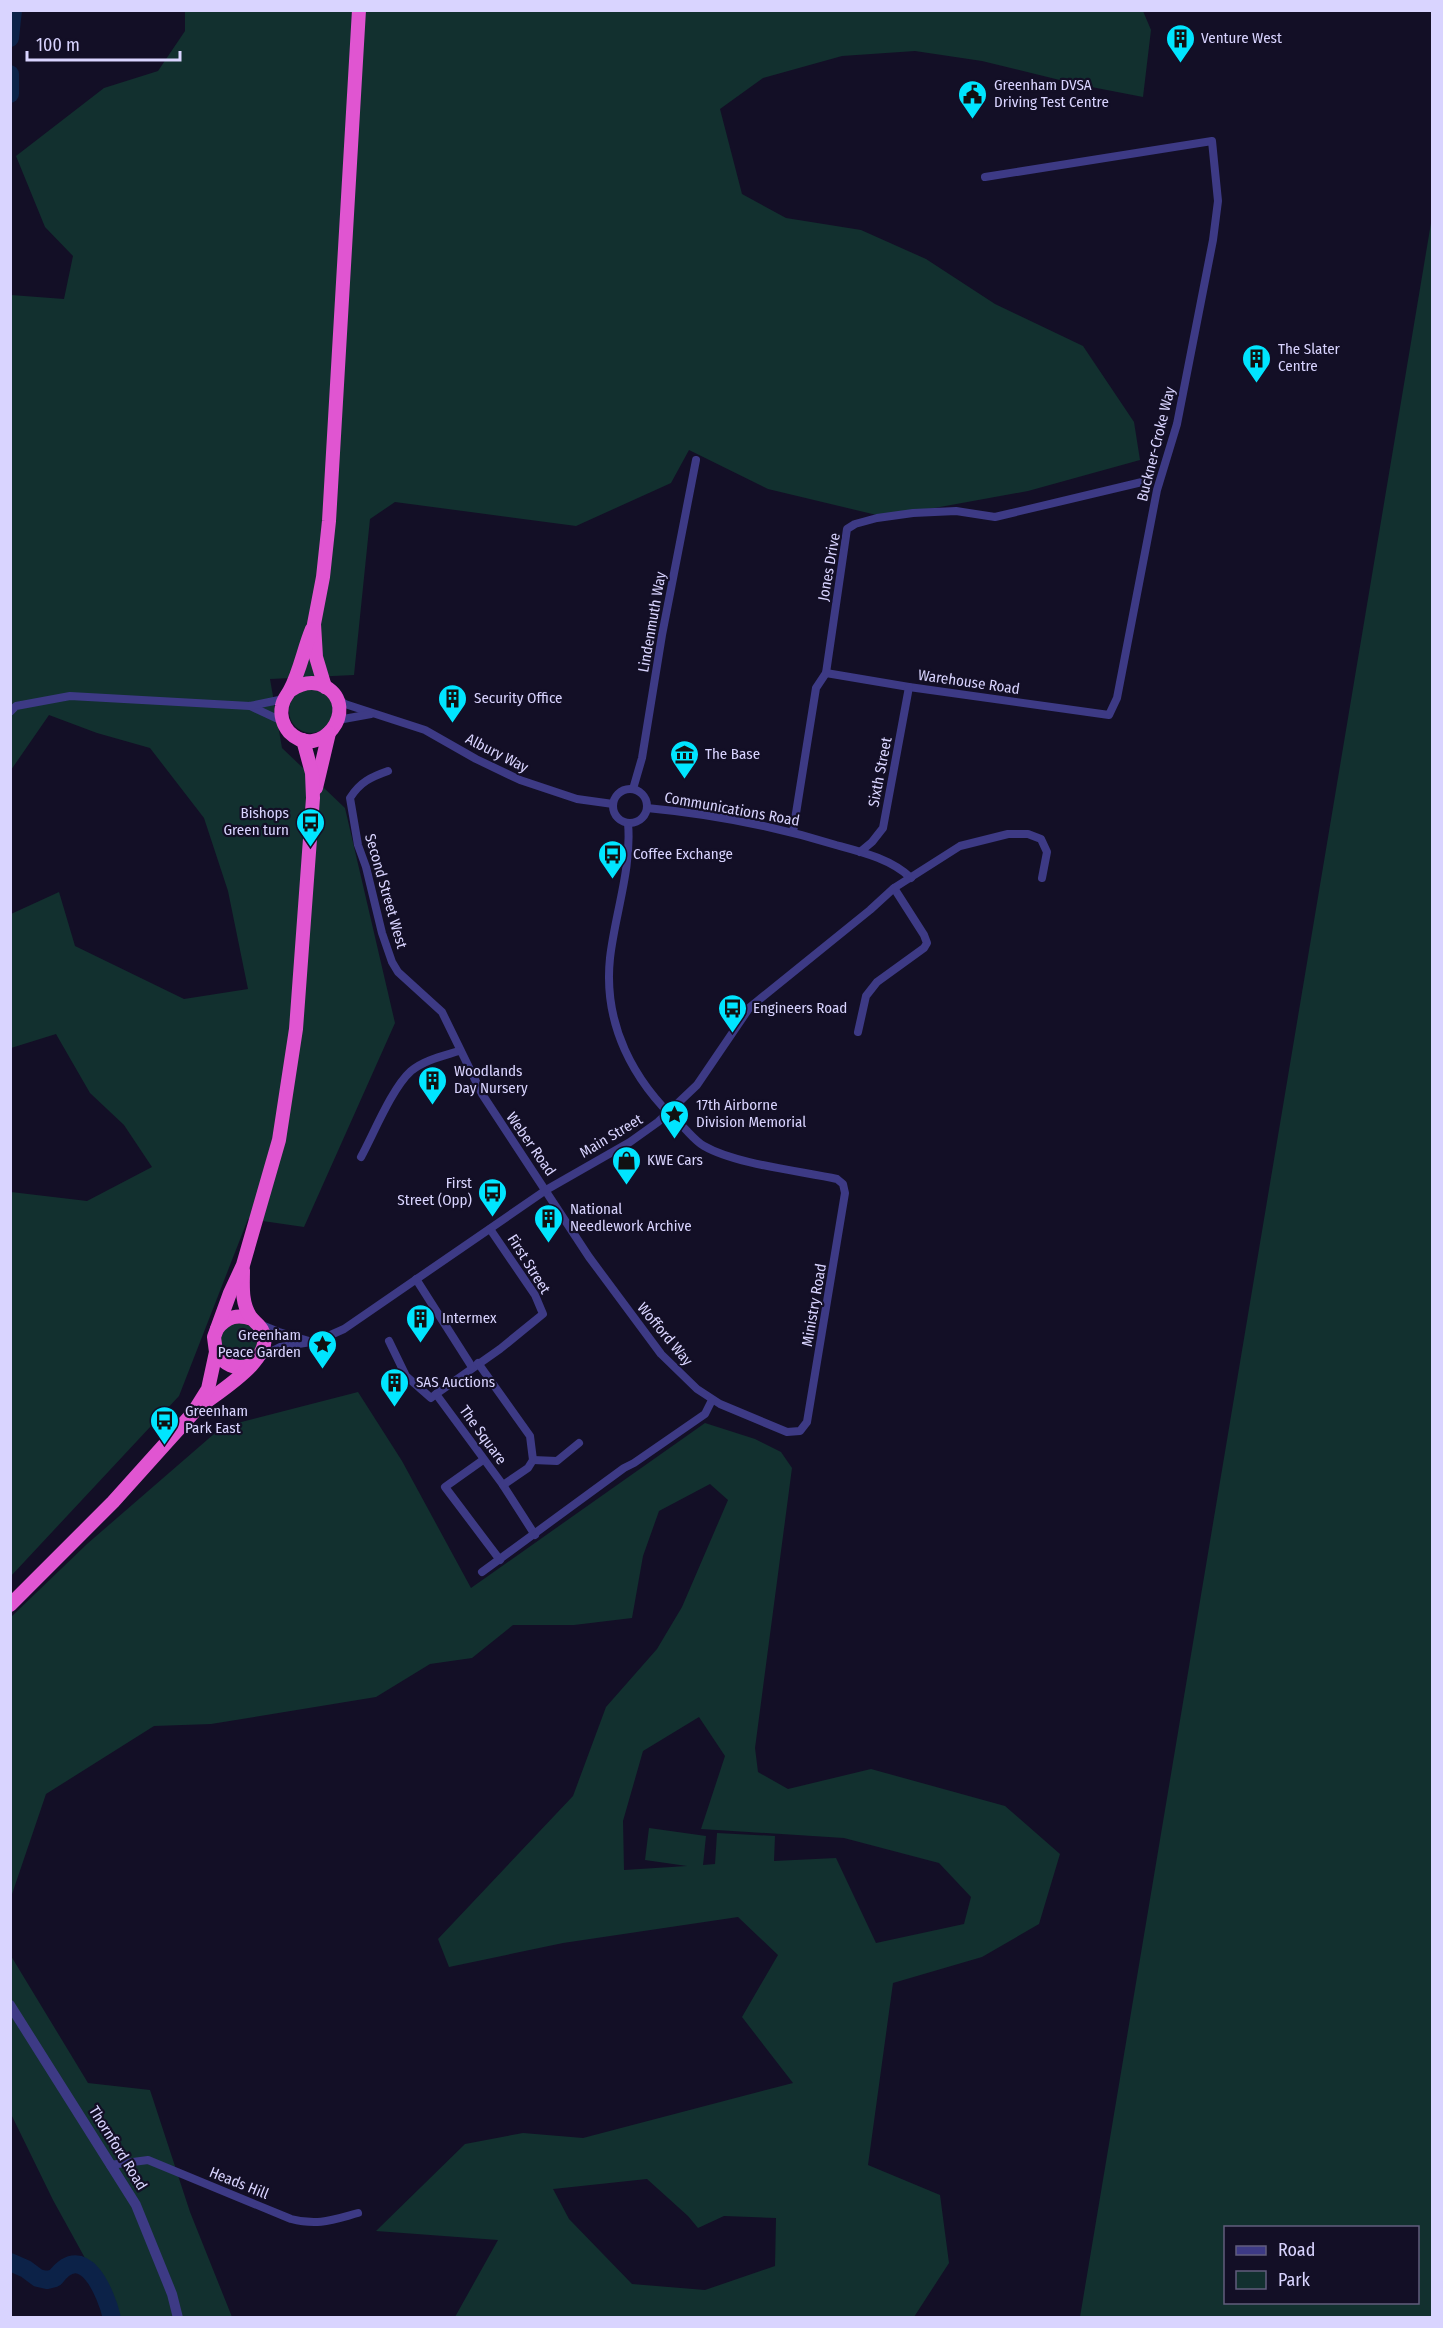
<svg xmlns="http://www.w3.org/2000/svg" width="1443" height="2328" font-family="'Fira Sans Condensed',sans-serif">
  <rect width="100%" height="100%" fill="#130f26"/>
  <g fill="#12302f" fill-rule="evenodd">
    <path d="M185,11H1143L1151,30L1143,97L1076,84L982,61L915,51L842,56L763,78L720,109L742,194L786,218L861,230L926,259L995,304L1083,346L1134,422L1140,460L1028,491L885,517L768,489L689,450L671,483L576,526L395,502L370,519L354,675L270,679L282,748L345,808L395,1023L304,1227L248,1219L179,1396L11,1576V1192L87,1201L152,1167L124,1125L90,1093L56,1034L11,1048V914L59,892L75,946L184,999L248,989L228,891L204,818L150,748L97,733L49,715L11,770V295L64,299L73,256L45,227L16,156L104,88L158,71L185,31Z"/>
    <path d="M1432,217V2317H1080ZM1226,2228H1418V2302H1226Z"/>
    <circle cx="311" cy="711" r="22"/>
    <circle cx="239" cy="1342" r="19"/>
    <path d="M358,1392L402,1461L471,1588L705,1423L755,1439L781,1452L792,1468L755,1748L758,1772L788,1789L871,1769L1005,1806L1060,1854L1039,1924L982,1957L893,1983L868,2165L940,2195L949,2263L914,2317H455L498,2240L376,2231L465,2144L523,2133L583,2138L793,2083L742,2017L778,1955L738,1917L563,1943L449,1967L438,1939L573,1796L606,1707L657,1649L682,1607L728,1500L710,1484L659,1511L643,1556L632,1618L574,1625H513L472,1658L430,1664L376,1697L211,1724L154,1726L46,1794L11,1897V1617L87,1544L222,1427ZM699,1717L725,1756L701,1829L844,1838L939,1863L971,1897L964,1924L876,1943L836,1858L774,1861L775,1836L717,1833L715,1864L703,1865L706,1836L649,1828L645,1860L687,1866L624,1870L623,1821L643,1751ZM647,2179L688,2216L698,2228L724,2216L776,2218L775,2266L705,2290L632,2284L569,2219L553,2189Z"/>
    <path d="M11,1956L88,2083L150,2090L190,2212L232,2317H113L107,2298L53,2200L11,2114Z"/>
  </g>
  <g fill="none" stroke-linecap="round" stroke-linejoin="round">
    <g stroke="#0c2248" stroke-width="18">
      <path d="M10,38L13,10"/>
      <path d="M10,74V94"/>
      <path d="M10,2262L26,2269L38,2278L47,2280L55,2278C84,2239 106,2293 112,2318"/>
    </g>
    <g stroke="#3d3a85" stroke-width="8">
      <path d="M826,673L909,687L1109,715L1117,698L1157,490L1177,424L1213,240L1218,201L1212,141L985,177"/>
      <path d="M338,699L345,704L425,730L476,759L520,780L577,799L613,804"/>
      <path d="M250,706L282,721"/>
      <path d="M10,712L16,706L70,696L250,706L284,699"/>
      <path d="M338,720L371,714"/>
      <path d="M388,771C371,777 360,782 350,798L358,845L366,867L382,933L392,962L398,972L442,1012L482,1094L589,1257L661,1354L697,1389L720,1404L787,1432L800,1431L807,1422L845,1193L843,1184L837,1179C800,1171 735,1164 704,1146C695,1141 688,1131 680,1124C633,1081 603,1024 610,958C615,914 632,868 628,823"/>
      <circle cx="630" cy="806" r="17"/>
      <path d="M633,789L642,758L662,635L696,460"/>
      <path d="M647,808C711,814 774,826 836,845C862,852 891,859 911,878"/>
      <path d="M793,832L816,688L826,673L847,529L855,524L877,518L913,513L956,511L995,517L1142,482"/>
      <path d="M860,852L872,842L883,828L909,687"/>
      <path d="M858,1032L866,996L877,982L924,948L927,943L924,935L894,888"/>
      <path d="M361,1157C374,1133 392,1088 411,1071C424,1060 443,1056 459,1051"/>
      <path d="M490,1229L535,1295L543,1314L500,1349L436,1394L503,1485L535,1535"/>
      <path d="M416,1279L472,1367"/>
      <path d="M259,1324L279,1332L309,1341"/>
      <path d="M389,1341L406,1376L431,1398L436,1394"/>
      <path d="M259,1358L280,1347L317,1341L344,1329L546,1190L630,1142L658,1122L697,1085L750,1007L870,910L894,888L960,846L1008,834H1028L1041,839L1047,852L1042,878"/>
      <path d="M478,1363L530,1436L533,1460L528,1468L503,1485"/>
      <path d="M483,1460L445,1487L500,1560"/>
      <path d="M533,1460L557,1461L579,1443"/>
      <path d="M482,1572L624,1468L634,1463L705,1414L712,1400"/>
      <path d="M110,2165L148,2160L291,2219C318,2226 332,2220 358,2213"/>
    </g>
    <path stroke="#3d3a85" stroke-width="10" d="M10,2005L136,2205L172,2294L178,2318"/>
    <g stroke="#e055d1" stroke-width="14">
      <path d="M325,687L316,657L314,624L323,577L329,521L359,10"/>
      <path d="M291,690C302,683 314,680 326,687C361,708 320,763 289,732C283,725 280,715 282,706C283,699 287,696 290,690C300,671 304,648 312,629"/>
      <path d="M316,788L329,733"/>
      <path d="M217,1329C227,1316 238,1314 252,1319"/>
      <path d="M216,1352C224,1364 235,1371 250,1365"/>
      <path d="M202,1405C221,1390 277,1357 262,1330C259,1324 253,1321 250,1316C241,1302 243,1285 243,1270"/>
      <path d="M10,1605L113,1502L193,1413L208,1389L216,1352L214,1337L230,1293L243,1265L279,1140L296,1029L313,798L312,773L303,740"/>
    </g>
  </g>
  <defs>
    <symbol id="building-pin" viewBox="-11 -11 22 30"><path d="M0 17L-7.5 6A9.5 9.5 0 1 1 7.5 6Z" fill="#00e5ff" stroke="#130f26"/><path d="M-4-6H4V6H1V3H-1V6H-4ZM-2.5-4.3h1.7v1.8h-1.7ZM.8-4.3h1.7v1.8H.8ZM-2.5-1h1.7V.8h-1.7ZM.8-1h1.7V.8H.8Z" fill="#111"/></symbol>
    <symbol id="civic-pin" viewBox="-11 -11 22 30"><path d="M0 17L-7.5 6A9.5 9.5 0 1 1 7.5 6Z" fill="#00e5ff" stroke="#130f26"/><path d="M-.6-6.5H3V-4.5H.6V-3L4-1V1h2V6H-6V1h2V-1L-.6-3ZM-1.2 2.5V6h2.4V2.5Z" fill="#111"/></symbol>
    <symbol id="museum-pin" viewBox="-11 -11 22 30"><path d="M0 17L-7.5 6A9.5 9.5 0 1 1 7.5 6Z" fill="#00e5ff" stroke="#130f26"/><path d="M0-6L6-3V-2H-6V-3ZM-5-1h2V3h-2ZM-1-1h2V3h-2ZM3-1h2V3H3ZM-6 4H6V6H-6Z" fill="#111"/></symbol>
    <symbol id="bus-pin" viewBox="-11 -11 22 30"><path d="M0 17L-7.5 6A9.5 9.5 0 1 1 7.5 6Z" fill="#00e5ff" stroke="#130f26"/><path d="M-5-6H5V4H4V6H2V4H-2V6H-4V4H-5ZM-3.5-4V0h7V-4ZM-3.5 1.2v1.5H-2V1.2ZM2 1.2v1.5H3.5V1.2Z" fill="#111"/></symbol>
    <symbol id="sight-pin" viewBox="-11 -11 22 30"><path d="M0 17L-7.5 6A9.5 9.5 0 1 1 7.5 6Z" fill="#00e5ff" stroke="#130f26"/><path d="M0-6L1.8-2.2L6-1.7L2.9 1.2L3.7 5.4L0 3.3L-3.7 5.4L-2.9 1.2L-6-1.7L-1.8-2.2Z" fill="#111"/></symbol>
    <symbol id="shop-pin" viewBox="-11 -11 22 30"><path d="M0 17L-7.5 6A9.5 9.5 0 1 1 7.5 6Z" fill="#00e5ff" stroke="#130f26"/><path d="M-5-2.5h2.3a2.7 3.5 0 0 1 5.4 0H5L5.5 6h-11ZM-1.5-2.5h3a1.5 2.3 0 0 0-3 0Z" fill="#111"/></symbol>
  </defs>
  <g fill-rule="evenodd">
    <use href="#building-pin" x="1164" y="22" width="33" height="45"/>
    <use href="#civic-pin" x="956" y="78" width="33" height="45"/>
    <use href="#building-pin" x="1240" y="342" width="33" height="45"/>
    <use href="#building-pin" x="436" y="682" width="33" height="45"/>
    <use href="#museum-pin" x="668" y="738" width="33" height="45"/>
    <use href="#bus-pin" x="294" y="806" width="33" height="45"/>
    <use href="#bus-pin" x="596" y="838" width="33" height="45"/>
    <use href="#bus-pin" x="716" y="992" width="33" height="45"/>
    <use href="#building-pin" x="416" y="1064" width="33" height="45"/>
    <use href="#sight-pin" x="658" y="1098" width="33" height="45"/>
    <use href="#shop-pin" x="610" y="1144" width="33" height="45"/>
    <use href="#bus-pin" x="476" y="1176" width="33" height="45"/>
    <use href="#building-pin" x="532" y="1202" width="33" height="45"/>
    <use href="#building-pin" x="404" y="1302" width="33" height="45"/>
    <use href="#sight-pin" x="306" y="1328" width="33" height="45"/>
    <use href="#building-pin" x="378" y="1366" width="33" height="45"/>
    <use href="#bus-pin" x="148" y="1404" width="33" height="45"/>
  </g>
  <g text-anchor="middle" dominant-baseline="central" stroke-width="4.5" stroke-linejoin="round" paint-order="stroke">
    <g font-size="15" fill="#d9d4ff" stroke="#130f26" text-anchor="start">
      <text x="1201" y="38">Venture West</text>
      <text x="994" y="85">Greenham DVSA<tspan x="994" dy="17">Driving Test Centre</tspan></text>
      <text x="1278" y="349">The Slater<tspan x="1278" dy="17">Centre</tspan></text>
      <text x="474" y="698">Security Office</text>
      <text x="705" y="754">The Base</text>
      <text x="289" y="813" text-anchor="end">Bishops<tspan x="289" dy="17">Green turn</tspan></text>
      <text x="633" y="854">Coffee Exchange</text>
      <text x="753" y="1008">Engineers Road</text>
      <text x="454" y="1071">Woodlands<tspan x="454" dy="17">Day Nursery</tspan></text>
      <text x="696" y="1105">17th Airborne<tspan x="696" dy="17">Division Memorial</tspan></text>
      <text x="647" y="1160">KWE Cars</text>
      <text x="472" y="1183" text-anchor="end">First<tspan x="472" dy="17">Street (Opp)</tspan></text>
      <text x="570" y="1209">National<tspan x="570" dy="17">Needlework Archive</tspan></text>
      <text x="442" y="1318">Intermex</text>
      <text x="301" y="1335" text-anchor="end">Greenham<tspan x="301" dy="17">Peace Garden</tspan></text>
      <text x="416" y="1382">SAS Auctions</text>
      <text x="185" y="1411">Greenham<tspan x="185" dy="17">Park East</tspan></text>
    </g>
    <g font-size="15" fill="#d9d4ff" stroke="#130f26">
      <text transform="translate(1156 444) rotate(-76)">Buckner-Croke Way</text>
      <text transform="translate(829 567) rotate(-80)">Jones Drive</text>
      <text transform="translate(652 622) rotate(-80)">Lindenmuth Way</text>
      <text transform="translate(969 682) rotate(8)">Warehouse Road</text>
      <text transform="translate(497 753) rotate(27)">Albury Way</text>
      <text transform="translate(880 772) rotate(-79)">Sixth Street</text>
      <text transform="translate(732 809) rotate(10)">Communications Road</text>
      <text transform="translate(386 891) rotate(74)">Second Street West</text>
      <text transform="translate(611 1136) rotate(-31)">Main Street</text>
      <text transform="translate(531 1144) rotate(55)">Weber Road</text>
      <text transform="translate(529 1264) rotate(58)">First Street</text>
      <text transform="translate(814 1305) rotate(-80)">Ministry Road</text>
      <text transform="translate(665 1334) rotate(50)">Wofford Way</text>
      <text transform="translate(483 1435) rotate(54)">The Square</text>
      <text transform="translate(118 2148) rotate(58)">Thornford Road</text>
      <text transform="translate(239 2183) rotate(22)">Heads Hill</text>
    </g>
  </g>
  <rect width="1443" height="2328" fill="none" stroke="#d9d4ff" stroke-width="24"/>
  <rect x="1224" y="2226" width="195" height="78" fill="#130f26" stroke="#625e7d" stroke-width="1.5"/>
  <rect x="1236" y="2246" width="30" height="9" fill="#3d3a85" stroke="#625e7d" stroke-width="1.5"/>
  <text x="1278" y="2256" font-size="18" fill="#d9d4ff">Road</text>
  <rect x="1236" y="2271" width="30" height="18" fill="#12302f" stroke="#625e7d" stroke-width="1.5"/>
  <text x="1278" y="2286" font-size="18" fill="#d9d4ff">Park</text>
  <path d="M27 51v9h153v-9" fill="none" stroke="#d9d4ff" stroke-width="3"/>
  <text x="36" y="51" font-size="18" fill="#d9d4ff" stroke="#130f26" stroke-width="4.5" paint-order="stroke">100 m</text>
</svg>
